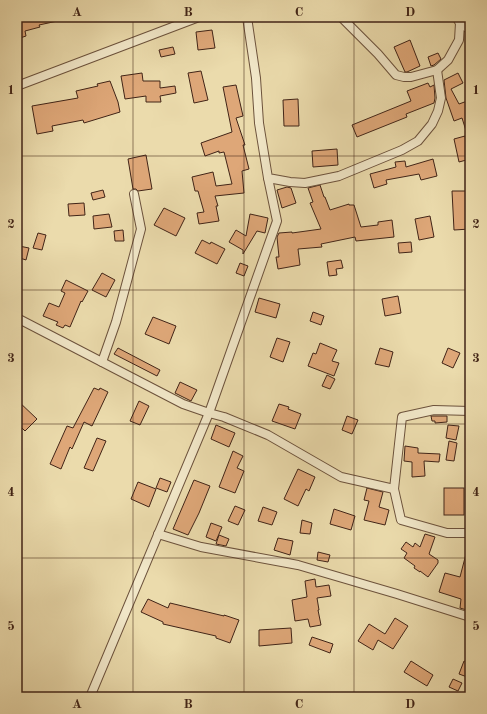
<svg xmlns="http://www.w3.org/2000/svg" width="487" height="714" font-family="'Old Standard TT',serif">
  <rect width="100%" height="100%" fill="#ebdbac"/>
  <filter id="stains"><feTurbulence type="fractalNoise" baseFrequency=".005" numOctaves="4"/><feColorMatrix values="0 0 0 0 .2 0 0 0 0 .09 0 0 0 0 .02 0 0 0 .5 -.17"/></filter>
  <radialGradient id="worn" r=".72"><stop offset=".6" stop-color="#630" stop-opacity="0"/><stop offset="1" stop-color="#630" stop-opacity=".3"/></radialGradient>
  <g fill="#dea778" stroke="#412417">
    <path d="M17,17H61L62,20L39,25L40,27L25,31L26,36L17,39Z"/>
    <path d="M212,30L215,48L198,50L196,32Z"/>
    <path d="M410,40L420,66L407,72H405L394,47Z"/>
    <path d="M173,47L175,54L161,57L159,50Z"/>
    <path d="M438,53L441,59L434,65L431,66L428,57Z"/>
    <path d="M201,71L208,100L194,103L188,73Z"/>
    <path d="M142,73L143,81H160V88L175,86L176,93L160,96L161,102H146V96L125,99L121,76Z"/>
    <path d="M458,73L463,83L451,89L459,104L470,100V137H468L462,118L454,121L446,98L444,80Z"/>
    <path d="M110,81L118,102L120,112L84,123L83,120L52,126L53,131L37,134L32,106L78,98L76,91L98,86L97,84Z"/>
    <path d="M428,83L430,87L434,85L435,98L434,103L406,114L407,117L357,137L352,125L411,101L407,91Z"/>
    <path d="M236,85L243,116L236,118L245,145H243L249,169L242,171L244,193L215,196L218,206H216L219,221L199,224L197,213L204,212L198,191H195L192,177L213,172L216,186L232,184L224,152L219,153V151L205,156L201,143L232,132L223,87Z"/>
    <path d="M298,99L299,126H284L283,100Z"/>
    <path d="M465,136L470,155V159L459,162L454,139Z"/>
    <path d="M337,149L338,165L313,167L312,151Z"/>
    <path d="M146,155L152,189L138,191L136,189H133L128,159Z"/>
    <path d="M433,159L437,176L421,180L419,174L386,180L387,184L374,188L370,174L396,167L395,162L405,161L406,167Z"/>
    <path d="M320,185L324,197H325L330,210L349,204V205H354L361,227L378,225V222L392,220L394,237L356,241L355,237L321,244L322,247L298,249L300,265L278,269L276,257H279L277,237L279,233L292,232V233L321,229L310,203L313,202L308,188Z"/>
    <path d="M287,187L291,188L296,203L282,208L277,190Z"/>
    <path d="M103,190L105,197L93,200L91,193Z"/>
    <path d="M452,191H470V229L454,230Z"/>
    <path d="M84,203L85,215L69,216L68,204Z"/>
    <path d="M164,208L185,218L176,236L154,225Z"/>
    <path d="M109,214L112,227L94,229L93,216Z"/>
    <path d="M250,214L268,218L265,233L257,231L243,254V250L229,242L236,230L246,236Z"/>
    <path d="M430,216L434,237L419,240L415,219Z"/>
    <path d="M123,230L124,241H115L114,231Z"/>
    <path d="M38,233L46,235L42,250L33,248Z"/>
    <path d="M202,240L210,244L211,242L225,249L217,264L195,253Z"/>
    <path d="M411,242L412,252L399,253L398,243Z"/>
    <path d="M19,246L29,248L26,260L17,257Z"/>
    <path d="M341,260L343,268L336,269L337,275L329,276L327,262Z"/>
    <path d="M240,263L248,266L244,276L236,273Z"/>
    <path d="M102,273L115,280L106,297L92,290Z"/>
    <path d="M66,280L88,291L82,302L81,301L70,327L65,325L63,328L56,325L58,322L43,316L49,303L59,307L65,293L61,291Z"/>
    <path d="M398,296L401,313L385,316L382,299Z"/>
    <path d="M259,298L280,304L276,318L255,312Z"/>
    <path d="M313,312L324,316L321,325L310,321Z"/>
    <path d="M153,317L176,326L169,344L145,334Z"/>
    <path d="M277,338L290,342L283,362L270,357Z"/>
    <path d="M320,343L337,350L332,361L339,363L334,376L308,366L313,353L316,354Z"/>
    <path d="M118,348L160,370L157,376L114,354Z"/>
    <path d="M380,348L393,352L389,367L375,364Z"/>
    <path d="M448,348L460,353L453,368L442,363Z"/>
    <path d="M327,375L335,379L330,389L322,386Z"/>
    <path d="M180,382L197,390L191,401L175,393Z"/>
    <path d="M94,388L99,390L100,388L108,392L92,426L84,422L72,449L70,447L61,469L50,464L67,426L73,428Z"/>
    <path d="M17,400L37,419L25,431L17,423Z"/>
    <path d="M139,401L149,406L140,425L130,421Z"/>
    <path d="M279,404L289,407L288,409L301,414L295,429L272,421Z"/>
    <path d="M347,416L358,420L352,434L342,430Z"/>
    <path d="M431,416H447V422L435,423V421H432Z"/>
    <path d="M216,425L235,433L229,447L211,439Z"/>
    <path d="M448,425L459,426L456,440L446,438Z"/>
    <path d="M97,438L106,441L93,471L84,468Z"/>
    <path d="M449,441L457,443L454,461L446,460Z"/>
    <path d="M405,446L418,448V453L440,454L439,462L424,461L425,476L412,477V462L404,461Z"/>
    <path d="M233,451L243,456L237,468L244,471L235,493L219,487Z"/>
    <path d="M298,469L315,477L309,491L306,489L298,506L284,499Z"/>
    <path d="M160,478L171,482L167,492L156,488Z"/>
    <path d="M194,480L210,486L199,513L188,535L173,529Z"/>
    <path d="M138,482L156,489L149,507L131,499Z"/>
    <path d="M367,488L383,492L379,507L389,510L385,525L364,520L369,501L364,500Z"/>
    <rect x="444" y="488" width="20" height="27"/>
    <path d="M235,506L245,510L238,525L228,521Z"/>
    <path d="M263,507L277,512L272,525L258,521Z"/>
    <path d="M334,509L355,516L351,530L330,524Z"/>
    <path d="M302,520L312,523L310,534L300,533Z"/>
    <path d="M211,523L222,527L216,541L206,537Z"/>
    <path d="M425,534L435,537L429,554L438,560V563L428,577L420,571V572L414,568L415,566L404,558L407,553L401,549L406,542L413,547L415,543L420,547Z"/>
    <path d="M219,535L229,539L226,546L216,544Z"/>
    <path d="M278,538L293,541L290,555L274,550Z"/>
    <path d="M467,550H470V611L460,608L461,599L439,592L445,573L460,577Z"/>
    <path d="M318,552L330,555L328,562L317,560Z"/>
    <path d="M315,579L316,587L329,585L331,596L317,598L319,610H318L321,625L310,627L308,619L295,621L292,600L307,597L305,581Z"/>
    <path d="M148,599L168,608L170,603L224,616V615L239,620L230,643L216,638V636L163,624V622L141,612Z"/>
    <path d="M395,618L408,626L393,649L378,640L373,650L358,641L369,624L385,634Z"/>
    <path d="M291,628L292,643L259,646V630Z"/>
    <path d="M312,637L333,644L330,653L309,645Z"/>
    <path d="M411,661L433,675L427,686L404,672Z"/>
    <path d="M464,661L470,663V678L459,674Z"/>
    <path d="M453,679L462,683L458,691L449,687Z"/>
  </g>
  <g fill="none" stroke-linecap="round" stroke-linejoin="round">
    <defs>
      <g id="minor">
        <path d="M247,17L256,78L259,123L268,178L290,182L305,183L339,176L402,150L418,141L432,124L438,111L441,98L437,70"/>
        <path d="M341,17L378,54L396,75L404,77H411L437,70L448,60L459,40L460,23"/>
        <path d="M456,17L460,23L470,30"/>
        <path d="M17,86L199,17"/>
        <path d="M17,318L183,404L209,413L224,417L268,435L341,477L394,489"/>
        <path d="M102,362L116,322L141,229L134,194"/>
        <path d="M470,411L434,410L402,417L394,489L401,520L447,533H470"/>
        <path d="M158,534L201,547L298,565L397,594L470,617"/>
        <path d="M90,697L209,413L277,221L268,178"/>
      </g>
    </defs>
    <use href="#minor" stroke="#6c523c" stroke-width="10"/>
    <use href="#minor" stroke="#f2e8c9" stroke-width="8"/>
  </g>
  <path fill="none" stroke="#412417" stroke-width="1" stroke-opacity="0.55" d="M133,17V697M244,17V697M354,17V697M17,156H470M17,290H470M17,424H470M17,558H470"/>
  <rect width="487" height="714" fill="none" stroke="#ebdbac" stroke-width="44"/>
  <rect x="22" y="22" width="443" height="670" fill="none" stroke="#412417" stroke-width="1.5"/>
  <g font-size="13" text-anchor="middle" font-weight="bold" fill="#412417">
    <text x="77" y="16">A</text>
    <text x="188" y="16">B</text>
    <text x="299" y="16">C</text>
    <text x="410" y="16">D</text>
    <text x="11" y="94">1</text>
    <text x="476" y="94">1</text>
    <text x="11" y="228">2</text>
    <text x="476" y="228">2</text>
    <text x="11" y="362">3</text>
    <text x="476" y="362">3</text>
    <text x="11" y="496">4</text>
    <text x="476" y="496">4</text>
    <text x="11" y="630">5</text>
    <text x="476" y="630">5</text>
    <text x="77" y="708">A</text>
    <text x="188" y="708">B</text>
    <text x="299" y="708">C</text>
    <text x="410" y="708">D</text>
  </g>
  <rect width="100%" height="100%" filter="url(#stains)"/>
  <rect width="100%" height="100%" fill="url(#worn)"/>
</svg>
